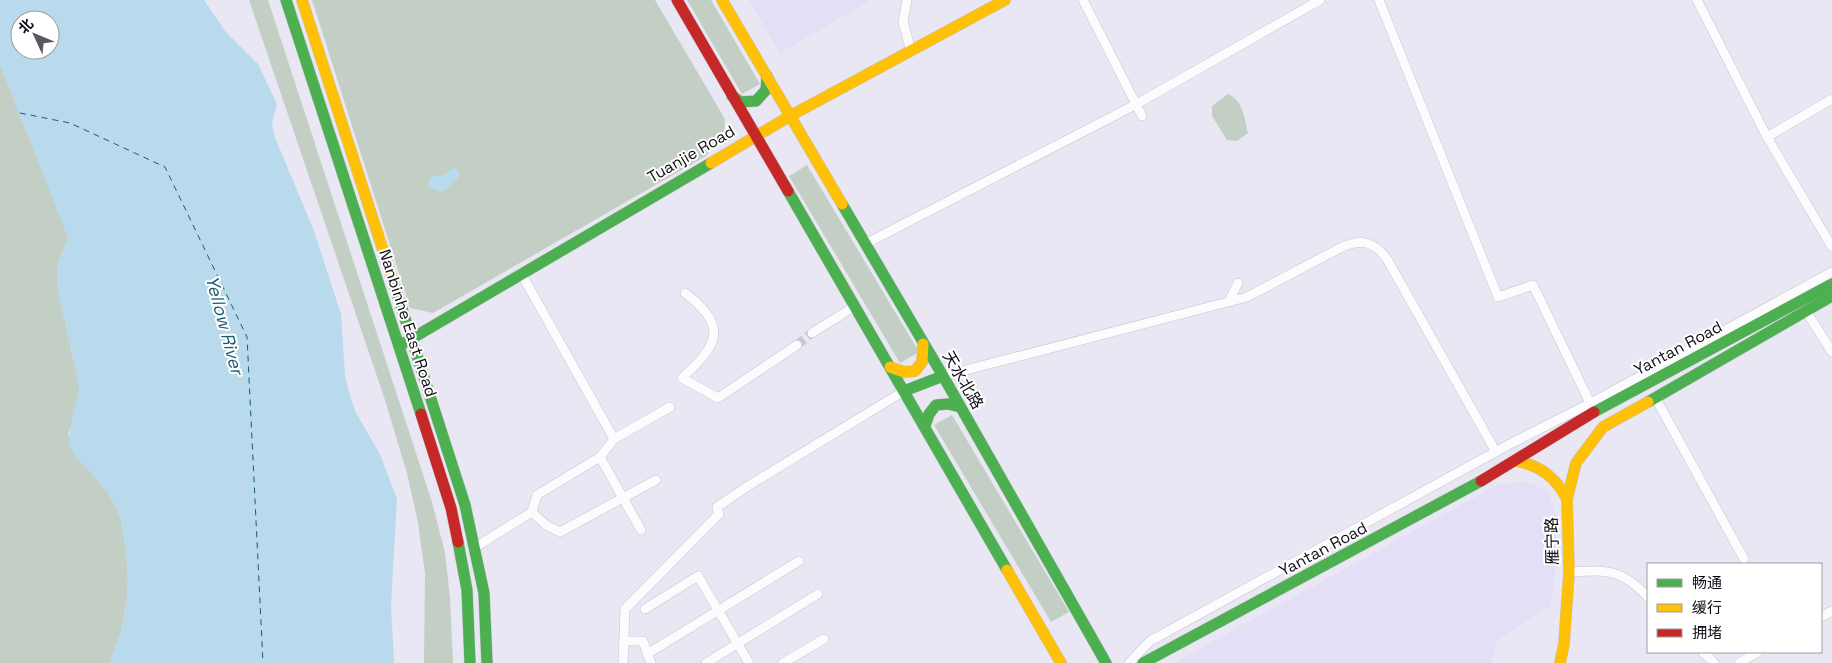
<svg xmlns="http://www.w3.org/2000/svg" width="1832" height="663" font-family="'Space Grotesk','Noto Sans SC',sans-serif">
  <rect width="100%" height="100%" fill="#eae7f4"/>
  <g fill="#e4def6">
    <path d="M749,0H871L780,53Z"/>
    <path d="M1526,482L1548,491L1557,519L1555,570L1551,606L1498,639L1491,663H1174L1499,484Z"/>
  </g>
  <g fill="#c3cfc4">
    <path d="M249,0H268L432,502L445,553L450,597L453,663H424L425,574L418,523L407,473L384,397Z"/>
    <path d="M312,0H655L725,119L724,135L706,156L433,313L410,308Z"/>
    <path d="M687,0H711L760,84L742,94Z"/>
    <path d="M0,64L67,234V240L58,264L57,286L79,384V397L68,434C84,458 103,482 116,507C121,516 122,527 124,537C132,580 128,623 109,663H0Z"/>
    <path d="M1228,94C1243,100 1245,120 1248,133L1237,141L1227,140L1212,116V106Z"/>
    <path d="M807,165L919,352L900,363L789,176Z"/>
    <path d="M952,415L1069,612L1051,622L934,425Z"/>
  </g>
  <g fill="#b8daec" fill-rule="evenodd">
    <path d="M0,0H204L226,32L258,64L277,104L272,123L274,135L314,231L341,314L345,376L350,396L356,413L380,454L397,499L391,605L394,663H109C128,623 132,580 124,536C122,527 121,516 116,507C106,487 87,470 73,453C62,431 79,408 79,384L57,286L58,264L67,240V235L0,64ZM20,20H50V50H20Z"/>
    <path d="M454,168L459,171V177L450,187L441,192L429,187L428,181L432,176L443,175Z"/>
  </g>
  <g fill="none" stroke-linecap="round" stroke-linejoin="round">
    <path stroke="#1a5c71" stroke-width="1" stroke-dasharray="6 5" stroke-linecap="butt" d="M20,113L70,123L165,167L247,337L263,663"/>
    <path stroke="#c9c6d2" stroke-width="9" stroke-dasharray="9 4.5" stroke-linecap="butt" d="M797,345L812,333"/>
    <defs>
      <g id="street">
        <path d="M907,0L903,22L911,51"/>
        <path d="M1083,0L1142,116"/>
        <path d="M1379,0L1498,297L1533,285L1593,409"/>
        <path d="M1697,0L1767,137L1832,247"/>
        <path d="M1767,137L1832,99"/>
        <path d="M865,244L1135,105L1320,0"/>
        <path d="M685,293C730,327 717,346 682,378L718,398L797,345"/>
        <path d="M1229,301L1238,283"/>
        <path d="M1806,311L1832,352"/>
        <path d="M812,333L855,306"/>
        <path d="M943,376L1247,297L1342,247C1361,239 1374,241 1387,259L1496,452"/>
        <path d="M1655,397L1744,559"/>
        <path d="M614,439L670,407"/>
        <path d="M600,457L641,530"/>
        <path d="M532,512L546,525L560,532L656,480"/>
        <path d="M474,548L532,512L537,495L600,457L614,439L521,273"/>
        <path d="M1569,572C1607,570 1620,568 1648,597"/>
        <path d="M645,609L698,576L749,663"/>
        <path d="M1821,617L1832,611"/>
        <path d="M624,641H643L651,663"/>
        <path d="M1703,652L1714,663"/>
        <path d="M647,654L799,561"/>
        <path d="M623,663L625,609L719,514L717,507L748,486L904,391"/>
        <path d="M706,663L818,594"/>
        <path d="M783,663L824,639"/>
        <path d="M1129,663L1150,641L1510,444L1591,403L1832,272"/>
        <path d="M1739,663L1758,652"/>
      </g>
      <g id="fast">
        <path d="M286,0L421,414"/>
        <path d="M732,96L741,102L756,101L766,90L767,76"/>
        <path d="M788,191L1007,570"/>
        <path d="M842,204L943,376L1106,663"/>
        <path d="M393,281L465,505L484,593L487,663"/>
        <path d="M399,346L711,163"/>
        <path d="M904,391L943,376"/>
        <path d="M1648,402L1832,296"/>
        <path d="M1594,412L1832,284"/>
        <path d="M925,426L929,414L936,405L948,404L960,407"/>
        <path d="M458,542L467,590L470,663"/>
        <path d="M1143,663L1481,481"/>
      </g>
      <g id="slow">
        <path d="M302,0L393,281"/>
        <path d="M722,0L842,204"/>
        <path d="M711,163L790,116L1005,0"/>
        <path d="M890,367L904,372L915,371L922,362L923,344"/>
        <path d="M1517,461C1541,466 1556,478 1567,499"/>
        <path d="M1007,570L1061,663"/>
        <path d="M1560,663L1564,644L1569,572L1567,499L1576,463L1603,427L1648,402"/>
      </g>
      <g id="jam">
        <path d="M677,0L788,191"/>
        <path d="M421,414L451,508L458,542"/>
        <path d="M1481,481L1594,412"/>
      </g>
    </defs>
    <use href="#street" stroke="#c7c5cf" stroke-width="10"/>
    <use href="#fast" stroke="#c7c5cf" stroke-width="12"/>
    <use href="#slow" stroke="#c7c5cf" stroke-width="12"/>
    <use href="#jam" stroke="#c7c5cf" stroke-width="12"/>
    <use href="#street" stroke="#fcfbfd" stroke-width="9"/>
    <use href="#fast" stroke="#4caf50" stroke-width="11"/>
    <use href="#slow" stroke="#ffc107" stroke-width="11"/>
    <use href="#jam" stroke="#c62828" stroke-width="11"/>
  </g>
  <g text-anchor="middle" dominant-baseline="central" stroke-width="4" stroke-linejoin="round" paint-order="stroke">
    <g font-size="16" fill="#0d0b13" stroke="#fff">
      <text transform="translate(691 154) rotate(-30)">Tuanjie Road</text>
      <text transform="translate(408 323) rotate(72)">Nanbinhe East Road</text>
      <text transform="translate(1678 348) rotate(-28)">Yantan Road</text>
      <text transform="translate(963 380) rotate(60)">天水北路</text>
      <text transform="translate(1552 541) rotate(-91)">雁宁路</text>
      <text transform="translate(1323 549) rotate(-28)">Yantan Road</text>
    </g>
    <g font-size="18" font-style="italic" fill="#1a5c71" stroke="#fff">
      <text transform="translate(225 325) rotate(75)">Yellow River</text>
    </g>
  </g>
  <rect x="1647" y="563" width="175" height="90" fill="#ffffff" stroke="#9e9da1"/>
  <rect x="1657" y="579" width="25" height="8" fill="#4caf50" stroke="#9e9da1"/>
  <text x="1692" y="588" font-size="15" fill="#0d0b13">畅通</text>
  <rect x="1657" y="604" width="25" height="8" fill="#ffc107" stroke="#9e9da1"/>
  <text x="1692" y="613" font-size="15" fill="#0d0b13">缓行</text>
  <rect x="1657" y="629" width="25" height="8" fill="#c62828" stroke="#9e9da1"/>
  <text x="1692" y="638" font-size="15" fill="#0d0b13">拥堵</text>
  <g transform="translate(35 35) rotate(314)"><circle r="24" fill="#ffffff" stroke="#9e9da1"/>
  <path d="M0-4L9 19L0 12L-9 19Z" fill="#5a5862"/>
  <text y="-8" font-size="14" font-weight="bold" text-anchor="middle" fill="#0d0b13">北</text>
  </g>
</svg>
